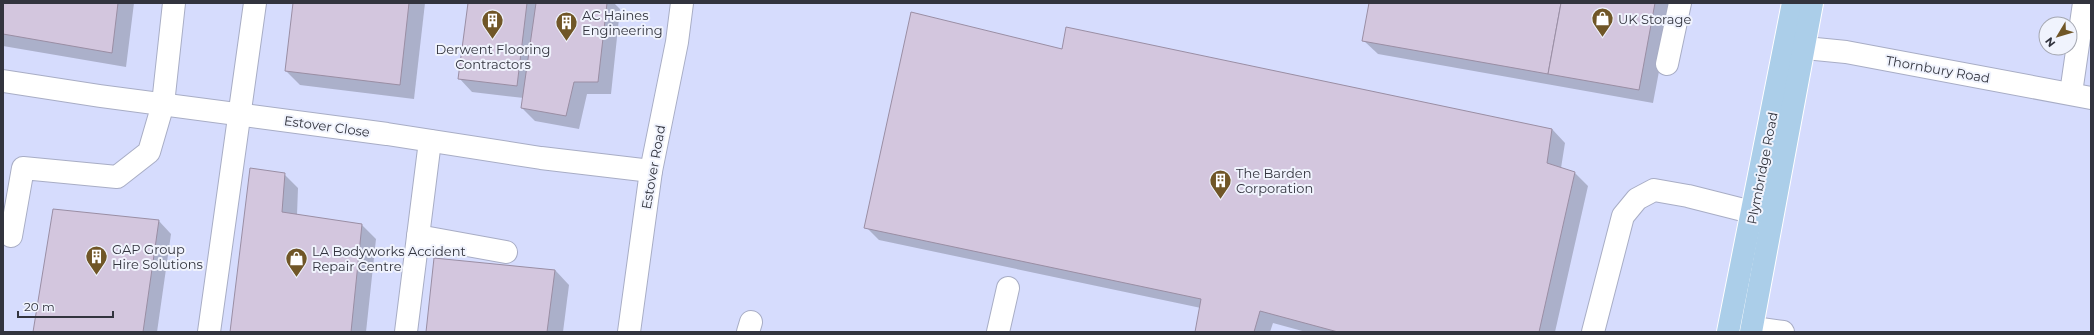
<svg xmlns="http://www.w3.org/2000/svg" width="2094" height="335" font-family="Montserrat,sans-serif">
  <rect width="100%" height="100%" fill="#dfe5fe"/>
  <path fill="#d6dcfd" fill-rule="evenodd" d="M3,3H2091V332H3ZM2046,24H2070V48H2046Z"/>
  <g fill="#0003">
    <path d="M3,3H134L126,67L3,46Z"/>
    <path d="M294,3H425L414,99L300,85L286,71Z"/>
    <path d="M469,3H614L620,9L611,94H587L579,129L535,121L522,108L524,98L472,92L459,78Z"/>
    <path d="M1370,3H1672L1653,103L1378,54L1363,40Z"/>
    <path d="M1063,50L1552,129L1565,143L1561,168L1575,173L1588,186L1555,332H1306L1273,323L1270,332H1196L1201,308L879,240L866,227Z"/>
    <path d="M284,174L298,188L297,215L362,225L376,239L366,332H231Z"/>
    <path d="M158,220L171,234L157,332H34Z"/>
    <path d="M435,259L555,270L569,285L563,332H427Z"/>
  </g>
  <g fill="#d3c6de" stroke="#9a8ea4">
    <path d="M3,3H118L112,53L3,34Z"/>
    <path d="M293,3H409L400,85L285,71Z"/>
    <path d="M468,3H527L517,86L458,79Z"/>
    <path d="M536,3H607L598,82H574L566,116L521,108Z"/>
    <path d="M1369,3H1561L1548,74L1362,41Z"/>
    <path d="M1561,3H1655L1639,90L1548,74Z"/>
    <path d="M911,12L1062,49L1066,27L1552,129L1547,163L1575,172L1539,332H1338L1260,311L1254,332H1195L1201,299L864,228Z"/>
    <path d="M250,168L285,173L282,212L362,224L351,332H230Z"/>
    <path d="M53,209L159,220L143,332H33Z"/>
    <path d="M434,258L555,270L547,332H426Z"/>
  </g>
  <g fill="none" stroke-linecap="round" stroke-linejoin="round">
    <defs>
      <g id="minor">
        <path d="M1785,46L1846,52L2091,98"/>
        <path d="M1667,64L1680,3"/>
        <path d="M3,81L100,96L387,134L541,158L651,171"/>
        <path d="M2071,93L2084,3"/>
        <path d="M11,236L23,168L117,177L149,152L163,104L174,3"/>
        <path d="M418,236L506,252"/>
        <path d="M1733,325L1783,332"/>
        <path d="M209,332L255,3"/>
        <path d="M406,332L430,141"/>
        <path d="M629,332L651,171L677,42L682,3"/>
        <path d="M748,332L751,322"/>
        <path d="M998,332L1008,288"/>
        <path d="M1593,332L1623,216L1637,199L1654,190L1688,196L1771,217"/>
      </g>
      <g id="major">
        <path d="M1728,332L1793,3"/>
        <path d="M1751,332L1812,3"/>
      </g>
    </defs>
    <use href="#minor" stroke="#a8adc5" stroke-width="24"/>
    <use href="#major" stroke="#fff" stroke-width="24"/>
    <use href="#minor" stroke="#fff" stroke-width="22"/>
    <use href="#major" stroke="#abcee9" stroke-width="22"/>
  </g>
  <defs>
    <symbol id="shop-pin" viewBox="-11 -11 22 30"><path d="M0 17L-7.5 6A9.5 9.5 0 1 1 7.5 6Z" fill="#705627" stroke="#f0f3fd"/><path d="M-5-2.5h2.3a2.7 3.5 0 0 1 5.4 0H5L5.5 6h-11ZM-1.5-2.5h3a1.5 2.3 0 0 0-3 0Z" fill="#fff"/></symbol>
    <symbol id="building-pin" viewBox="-11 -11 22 30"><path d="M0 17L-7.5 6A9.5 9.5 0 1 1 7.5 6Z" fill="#705627" stroke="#f0f3fd"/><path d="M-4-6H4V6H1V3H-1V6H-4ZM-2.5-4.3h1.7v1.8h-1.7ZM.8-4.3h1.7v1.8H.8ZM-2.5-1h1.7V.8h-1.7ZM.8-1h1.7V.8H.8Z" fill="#fff"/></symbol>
  </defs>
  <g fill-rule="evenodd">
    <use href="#shop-pin" x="1590" y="6" width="25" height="34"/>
    <use href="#building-pin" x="480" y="8" width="25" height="34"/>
    <use href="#building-pin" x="554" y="10" width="25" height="34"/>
    <use href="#building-pin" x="1208" y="168" width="25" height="34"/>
    <use href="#building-pin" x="84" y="244" width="25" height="34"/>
    <use href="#shop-pin" x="284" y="246" width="25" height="34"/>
  </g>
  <g text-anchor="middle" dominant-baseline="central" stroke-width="4" stroke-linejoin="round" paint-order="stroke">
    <g font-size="13" fill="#32343e" stroke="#f0f3fd" text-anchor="start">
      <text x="582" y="15">AC Haines<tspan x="582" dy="15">Engineering</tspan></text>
      <text x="1618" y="19">UK Storage</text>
      <text x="493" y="49" text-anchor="middle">Derwent Flooring<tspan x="493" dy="15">Contractors</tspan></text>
      <text x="1236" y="173">The Barden<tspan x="1236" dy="15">Corporation</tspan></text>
      <text x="112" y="249">GAP Group<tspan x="112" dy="15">Hire Solutions</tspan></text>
      <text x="312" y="251">LA Bodyworks Accident<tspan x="312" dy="15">Repair Centre</tspan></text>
    </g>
    <g font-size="13" fill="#32343e" stroke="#f0f3fd">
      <text transform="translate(1938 69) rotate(10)">Thornbury Road</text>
      <text transform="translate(327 126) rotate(8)">Estover Close</text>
      <text transform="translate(653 167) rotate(-80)">Estover Road</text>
      <text transform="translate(1762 168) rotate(-79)">Plymbridge Road</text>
    </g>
  </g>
  <rect width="2094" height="335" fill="none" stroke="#32343e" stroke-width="8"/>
  <g transform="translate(2058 36) rotate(232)"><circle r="19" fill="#f0f3fd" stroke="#a4a7b1"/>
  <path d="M0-3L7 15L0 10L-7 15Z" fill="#705627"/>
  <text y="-6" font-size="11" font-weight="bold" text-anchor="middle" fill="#32343e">N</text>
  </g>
  <path d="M18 311v6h95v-6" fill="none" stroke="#32343e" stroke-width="2"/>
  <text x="24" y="311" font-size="12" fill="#32343e" stroke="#f0f3fd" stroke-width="3" paint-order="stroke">20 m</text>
</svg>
